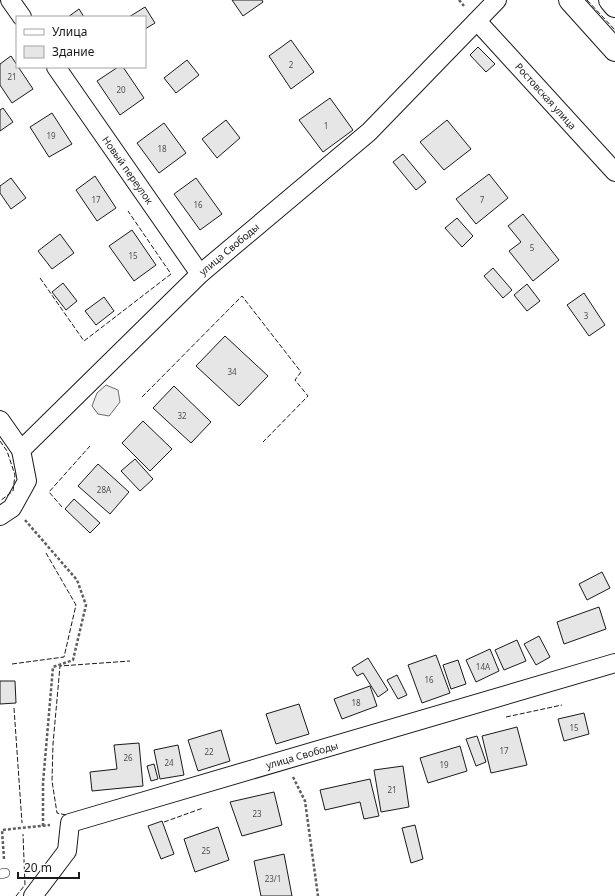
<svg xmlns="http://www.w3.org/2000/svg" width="615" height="896" font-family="'Noto Sans',sans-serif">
  <rect width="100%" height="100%" fill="#fff"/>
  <path fill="#ededed" stroke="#6a6a6a" d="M106,385L118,390L120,402L109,416L98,414L92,406L97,393Z"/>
  <g fill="#e6e6e6" stroke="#1a1a1a">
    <path d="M232,0H262L263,2L243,16Z"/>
    <path d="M145,7L155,23L145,29V17H129Z"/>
    <path d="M79,9L84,17H68Z"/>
    <path d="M291,40L314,72L291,89L269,56Z"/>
    <path d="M478,47L495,64L486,72L470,55Z"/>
    <path d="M11,56L33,89L12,103L0,85V64Z"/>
    <path d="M187,60L199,75L176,93L164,78Z"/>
    <path d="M118,67H123L144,98L120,115L97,81Z"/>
    <path d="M330,98L353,130L323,152L299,120Z"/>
    <path d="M3,108L13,122L0,131V110Z"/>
    <path d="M52,113L72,144L49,157L30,127Z"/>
    <path d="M226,120L240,138L217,158L202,139Z"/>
    <path d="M447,120L471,149L444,170L420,142Z"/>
    <path d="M164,123L186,153L159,173L137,143Z"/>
    <path d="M403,154L426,182L416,190L393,162Z"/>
    <path d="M489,174L508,198L476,224L456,199Z"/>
    <path d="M95,176L116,208L97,221L76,190Z"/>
    <path d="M11,178L26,198L11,209L0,193V186Z"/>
    <path d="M196,178L222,214L200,230L174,194Z"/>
    <path d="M523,214L559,260L533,281L509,251L521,242L508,226Z"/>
    <path d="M457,218L473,236L462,247L445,228Z"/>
    <path d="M132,230L156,265L134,281L109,246Z"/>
    <path d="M60,234L74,253L52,269L38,251Z"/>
    <path d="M493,268L512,290L503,298L484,276Z"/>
    <path d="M63,283L77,301L66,310L52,292Z"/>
    <path d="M527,284L540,301L527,311L514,295Z"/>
    <path d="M584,293L605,325L589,336L567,305Z"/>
    <path d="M104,297L114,311L96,325L85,311Z"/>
    <path d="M225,336L268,376L239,406L196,366Z"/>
    <path d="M174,386L211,422L191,443L153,408Z"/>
    <path d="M143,421L172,449L150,471L122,443Z"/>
    <path d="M135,459L153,479L140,491L121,471Z"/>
    <path d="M98,464L129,492L110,514L78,486Z"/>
    <path d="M74,499L100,523L90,533L65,509Z"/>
    <path d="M602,572L610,588L587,600L579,584Z"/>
    <path d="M599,607L606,629L564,644L557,622Z"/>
    <path d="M539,636L550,657L536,665L524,644Z"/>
    <path d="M517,640L526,661L504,670L495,650Z"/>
    <path d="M490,649L499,671L476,682L466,660Z"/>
    <path d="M436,655L450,693L422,703L408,665Z"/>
    <path d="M368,658L388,690L378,697L363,673L357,676L352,668Z"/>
    <path d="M458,660L466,684L451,689L443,665Z"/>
    <path d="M397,675L407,695L398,699L387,680Z"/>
    <path d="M0,681H15L16,703L0,704Z"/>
    <path d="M370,686L377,706L342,719L334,699Z"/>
    <path d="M299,704L309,734L276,744L266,714Z"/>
    <path d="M584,713L589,734L564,741L558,719Z"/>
    <path d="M517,727L527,765L491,773L482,736Z"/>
    <path d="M221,730L230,761L198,771L188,740Z"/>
    <path d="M477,736L486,762L476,766L466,739Z"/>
    <path d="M139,743L143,786L92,791L90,772L117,769L114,745Z"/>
    <path d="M178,745L184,775L160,779L154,750Z"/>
    <path d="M460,746L467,771L428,783L420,758Z"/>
    <path d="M154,764L158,779L151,781L147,766Z"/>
    <path d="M403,766L409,807L381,812L374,770Z"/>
    <path d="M370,779L379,816L364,819L360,802L325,810L320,790Z"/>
    <path d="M274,792L282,825L242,836L230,802Z"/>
    <path d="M162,821L174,854L161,859L148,826Z"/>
    <path d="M415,825L423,859L411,863L402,828Z"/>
    <path d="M218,827L229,860L195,872L184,839Z"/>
    <path d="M284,854L292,896H261L254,861Z"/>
  </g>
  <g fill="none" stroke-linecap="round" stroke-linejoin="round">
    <defs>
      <path id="lane" d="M0,874L5,873"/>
      <g id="street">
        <path d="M10,0L22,17"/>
        <path d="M477,21L615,172"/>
        <path d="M56,67L200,274"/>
        <path d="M0,420L21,450"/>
        <path d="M0,516L12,508L27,481L21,450L200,274L369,132L497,0"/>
        <path d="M33,896L67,851L70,823L615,663"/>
      </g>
      <g id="highway">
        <path d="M570,0L615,50"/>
        <path d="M610,0L615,6"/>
      </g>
    </defs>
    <use href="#lane" stroke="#1a1a1a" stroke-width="10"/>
    <use href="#street" stroke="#1a1a1a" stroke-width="20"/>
    <use href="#highway" stroke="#1a1a1a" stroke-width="24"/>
    <g stroke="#5f5f5f" stroke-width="2.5" stroke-dasharray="3 2" stroke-linecap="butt">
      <path d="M459,0L464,6"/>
      <path d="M25,520L77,580L86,605L73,660L53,667L43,783V826"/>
      <path d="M293,777L305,801L318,896"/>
      <path d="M4,859L2,830L50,825"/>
    </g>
    <use href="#lane" stroke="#fff" stroke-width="9"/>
    <use href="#street" stroke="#fff" stroke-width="18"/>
    <use href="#highway" stroke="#fff" stroke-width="22"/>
    <g stroke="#1a1a1a" stroke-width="1" stroke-dasharray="5 2" stroke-linecap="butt">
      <path d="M587,0L615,30"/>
      <path d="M40,278L84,341L171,274L128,211"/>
      <path d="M142,397L242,296L301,372L295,380L308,396L263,442"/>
      <path d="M0,441L7,451L15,475L13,491L0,501"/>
      <path d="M62,507L49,492L90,446"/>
      <path d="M12,664L64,657L76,605L46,553"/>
      <path d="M14,708L22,823"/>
      <path d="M506,717L562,705"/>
      <path d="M66,815L57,813L52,781L53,744L60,666L130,661"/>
      <path d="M164,822L203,808"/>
      <path d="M16,896L25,885L23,834"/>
    </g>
  </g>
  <g text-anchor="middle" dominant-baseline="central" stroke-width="3" stroke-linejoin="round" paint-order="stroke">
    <g font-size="8" fill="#4d4d4d">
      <text x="291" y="64">2</text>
      <text x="12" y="76">21</text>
      <text x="121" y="89">20</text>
      <text x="326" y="125">1</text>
      <text x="51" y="135">19</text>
      <text x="162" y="148">18</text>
      <text x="96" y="199">17</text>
      <text x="482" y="199">7</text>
      <text x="198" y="204">16</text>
      <text x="532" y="247">5</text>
      <text x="133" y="255">15</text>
      <text x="586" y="315">3</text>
      <text x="232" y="371">34</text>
      <text x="182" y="415">32</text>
      <text x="104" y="489">28А</text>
      <text x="483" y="666">14А</text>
      <text x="429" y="679">16</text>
      <text x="356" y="702">18</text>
      <text x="574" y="727">15</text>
      <text x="504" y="750">17</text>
      <text x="209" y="751">22</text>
      <text x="128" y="757">26</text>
      <text x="169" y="762">24</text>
      <text x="444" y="764">19</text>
      <text x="392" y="789">21</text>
      <text x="257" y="813">23</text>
      <text x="206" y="850">25</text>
      <text x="273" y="878">23/1</text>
    </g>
    <g font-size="10" fill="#1a1a1a" stroke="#fff">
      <text transform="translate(546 96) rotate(48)">Ростовская улица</text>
      <text transform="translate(128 170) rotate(55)">Новый переулок</text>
      <text transform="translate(229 249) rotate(-40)">улица Свободы</text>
      <text transform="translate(302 755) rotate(-16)">улица Свободы</text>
    </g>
  </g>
  <rect x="16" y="16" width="130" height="52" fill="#ffffff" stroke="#a3a3a3"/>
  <rect x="24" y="29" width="20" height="6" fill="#ffffff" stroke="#a3a3a3"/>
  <text x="52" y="36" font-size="12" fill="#1a1a1a">Улица</text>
  <rect x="24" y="46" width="20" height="12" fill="#e6e6e6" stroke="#a3a3a3"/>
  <text x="52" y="56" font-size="12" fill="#1a1a1a">Здание</text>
  <path d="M18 872v6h61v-6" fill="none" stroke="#1a1a1a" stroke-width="2"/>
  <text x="24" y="872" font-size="12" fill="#1a1a1a" stroke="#ffffff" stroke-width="3" paint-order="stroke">20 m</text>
</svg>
